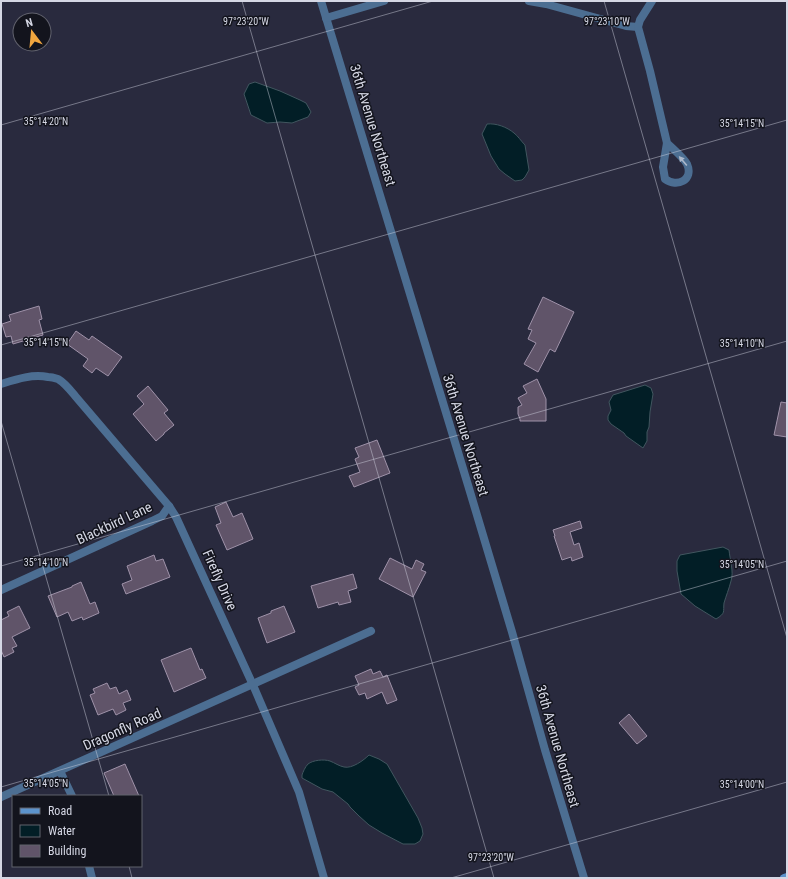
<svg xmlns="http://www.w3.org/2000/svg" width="788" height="879" font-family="'Roboto Condensed',sans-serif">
  <rect width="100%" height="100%" fill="#292a3e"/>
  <g fill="#021e26" stroke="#41565f">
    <path d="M255,82L280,91L300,100L306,103L311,112L308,117L292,123L280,122L267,123L251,115L244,94L249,84Z"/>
    <path d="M487,124C496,123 507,127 514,133C518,136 521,141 525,145L529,170L525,177L522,180L515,181L505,174L499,169L491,156L482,134Z"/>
    <path d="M645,385L651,388L653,394L650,412L649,427L647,432V441L643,448L626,436L624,433L611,424L608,420V416L611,410L609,402L613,395Z"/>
    <path d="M723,547L729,550C730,560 734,572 731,581C729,589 726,596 724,603C723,612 726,613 716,619L695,606L681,594L677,571V561L680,555Z"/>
    <path d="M369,755L379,759L387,764L418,818L422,828L423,834L420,841L415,844H403L382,833L369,825L359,816L350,807L348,804L333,792L322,789L302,778V775C303,772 305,767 308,764C313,760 324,759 330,761C335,763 339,766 344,767C352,769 364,760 369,755Z"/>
  </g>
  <g fill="#605469" stroke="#9f92a9">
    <path d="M543,297L574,312L555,352L550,349L538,372L524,364L536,343L528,339L532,330L528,329Z"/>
    <path d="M39,306L42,319L39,320L43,335L13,344L11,336L6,337L2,324L11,321L9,315Z"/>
    <path d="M76,331L89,340L92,336L122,357L108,376L96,368L92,373L83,366L88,359L67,344Z"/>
    <path d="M537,379L546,399V421H520V419L518,414V407L522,405L518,398L527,393L523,386Z"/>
    <path d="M148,386L168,410L164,413L174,425L164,433V434L156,441L133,414L144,404L137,396Z"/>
    <path d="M781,402L787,403V437L774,435Z"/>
    <path d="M377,440L390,473L354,487L349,476L360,472L355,459L359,457L355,448Z"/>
    <path d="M226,502L233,517L242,513L253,539L227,550L216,525L221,523L215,507Z"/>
    <path d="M580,521L582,528L570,532L574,545L579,543L583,557L572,561L571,557L562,560L554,536H555L553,530Z"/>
    <path d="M154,555L156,561L163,559L170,577L126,594L122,584L132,580L127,566Z"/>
    <path d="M390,558L412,569L416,560L424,564L421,570L426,572L413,597L379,579Z"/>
    <path d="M353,574L357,588L348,591L351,602L339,605L338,602L318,608L311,586Z"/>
    <path d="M81,582L90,604L95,602L99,613L83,620L82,617L72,621L68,612L57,617L48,596L72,587V586Z"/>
    <path d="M19,606L30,628L12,637L17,646L12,648L14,652L4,657L1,650V620L9,616L7,612Z"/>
    <path d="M284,606L295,632L267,643L258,618L271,613V611Z"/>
    <path d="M191,648L200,670L202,669L206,678L174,692L161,660Z"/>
    <path d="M371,669L373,674L380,671L383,677L387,675L397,700L387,704L382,692L367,699L365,693L359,695L355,687L359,685L355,676Z"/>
    <path d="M107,683L110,689L116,687L119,694L127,690L131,700L123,703L126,710L116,715L113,709L98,715L90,695L95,693L93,689Z"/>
    <path d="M629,714L647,736L637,744L619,723Z"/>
    <path d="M125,764L139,796H114L104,773Z"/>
  </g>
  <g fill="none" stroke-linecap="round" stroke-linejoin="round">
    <g stroke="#4c6e92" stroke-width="8">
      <path d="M321,1L468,485L512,632L545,750L584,878"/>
      <path d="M529,1L546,4L626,26L638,27"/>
      <path d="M652,1L640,20L638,27L650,71L667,143L663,167L665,179C677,188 694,180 687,164C684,158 673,149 667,143"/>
      <path d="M326,18L384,1"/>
      <path d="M1,384C17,379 32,374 48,377C51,377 55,378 58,379C65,383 71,391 76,397L169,506L176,517L253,685L293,778L299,792L324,878"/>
      <path d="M1,590L152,521L162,516L169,506"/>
      <path d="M60,771L72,796"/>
      <path d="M1,797L371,631"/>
      <path d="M89,866L92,878"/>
    </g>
    <path stroke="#5c93cc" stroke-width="8" d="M784,878L787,877"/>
  </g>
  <defs><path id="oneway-solid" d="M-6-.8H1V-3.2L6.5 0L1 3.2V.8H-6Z"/></defs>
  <use fill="#acb8cb" href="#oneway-solid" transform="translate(683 161) rotate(-130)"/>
  <path fill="none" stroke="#d5d7e4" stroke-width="1" stroke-opacity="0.45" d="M242,1L494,878M604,1L787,638M1,125L433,1M1,345L787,120M1,421L109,796M1,566L787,341M1,787L787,561M129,866L132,878M451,878L787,782"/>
  <g text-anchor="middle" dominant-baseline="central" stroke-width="3" stroke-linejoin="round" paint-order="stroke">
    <g font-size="14" fill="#d5d7e4" stroke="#13141d">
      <text transform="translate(373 125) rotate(73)">36th Avenue Northeast</text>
      <text transform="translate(466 435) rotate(73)">36th Avenue Northeast</text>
      <text transform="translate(114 523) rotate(-25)">Blackbird Lane</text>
      <text transform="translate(220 580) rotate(66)">Firefly Drive</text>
      <text transform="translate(122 729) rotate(-24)">Dragonfly Road</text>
      <text transform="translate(558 746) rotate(74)">36th Avenue Northeast</text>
    </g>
  </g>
  <g font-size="10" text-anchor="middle" fill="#d5d7e4" stroke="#13141d" stroke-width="3" stroke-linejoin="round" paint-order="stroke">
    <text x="246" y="25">97°23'20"W</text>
    <text x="607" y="25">97°23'10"W</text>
    <text x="46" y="125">35°14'20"N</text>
    <text x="742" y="127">35°14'15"N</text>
    <text x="46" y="346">35°14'15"N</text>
    <text x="742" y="347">35°14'10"N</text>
    <text x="46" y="566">35°14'10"N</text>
    <text x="742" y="568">35°14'05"N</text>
    <text x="46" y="787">35°14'05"N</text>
    <text x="742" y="788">35°14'00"N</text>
    <text x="491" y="861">97°23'20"W</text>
  </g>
  <rect width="788" height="879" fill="none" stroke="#d5d7e4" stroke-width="4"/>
  <rect x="12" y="795" width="130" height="72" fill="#13141d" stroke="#61626d"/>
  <rect x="20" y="808" width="20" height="6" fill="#5c93cc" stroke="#61626d"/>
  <text x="48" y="815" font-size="12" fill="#d5d7e4">Road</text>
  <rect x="20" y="825" width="20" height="12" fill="#021e26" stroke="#61626d"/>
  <text x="48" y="835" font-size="12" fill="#d5d7e4">Water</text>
  <rect x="20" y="845" width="20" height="12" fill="#605469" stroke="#61626d"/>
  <text x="48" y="855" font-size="12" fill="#d5d7e4">Building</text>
  <g transform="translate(32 32) rotate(344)"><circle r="19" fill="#13141d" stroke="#61626d"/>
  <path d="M0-3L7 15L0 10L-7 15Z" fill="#f0a63f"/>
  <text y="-6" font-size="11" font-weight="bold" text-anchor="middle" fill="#d5d7e4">N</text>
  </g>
</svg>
